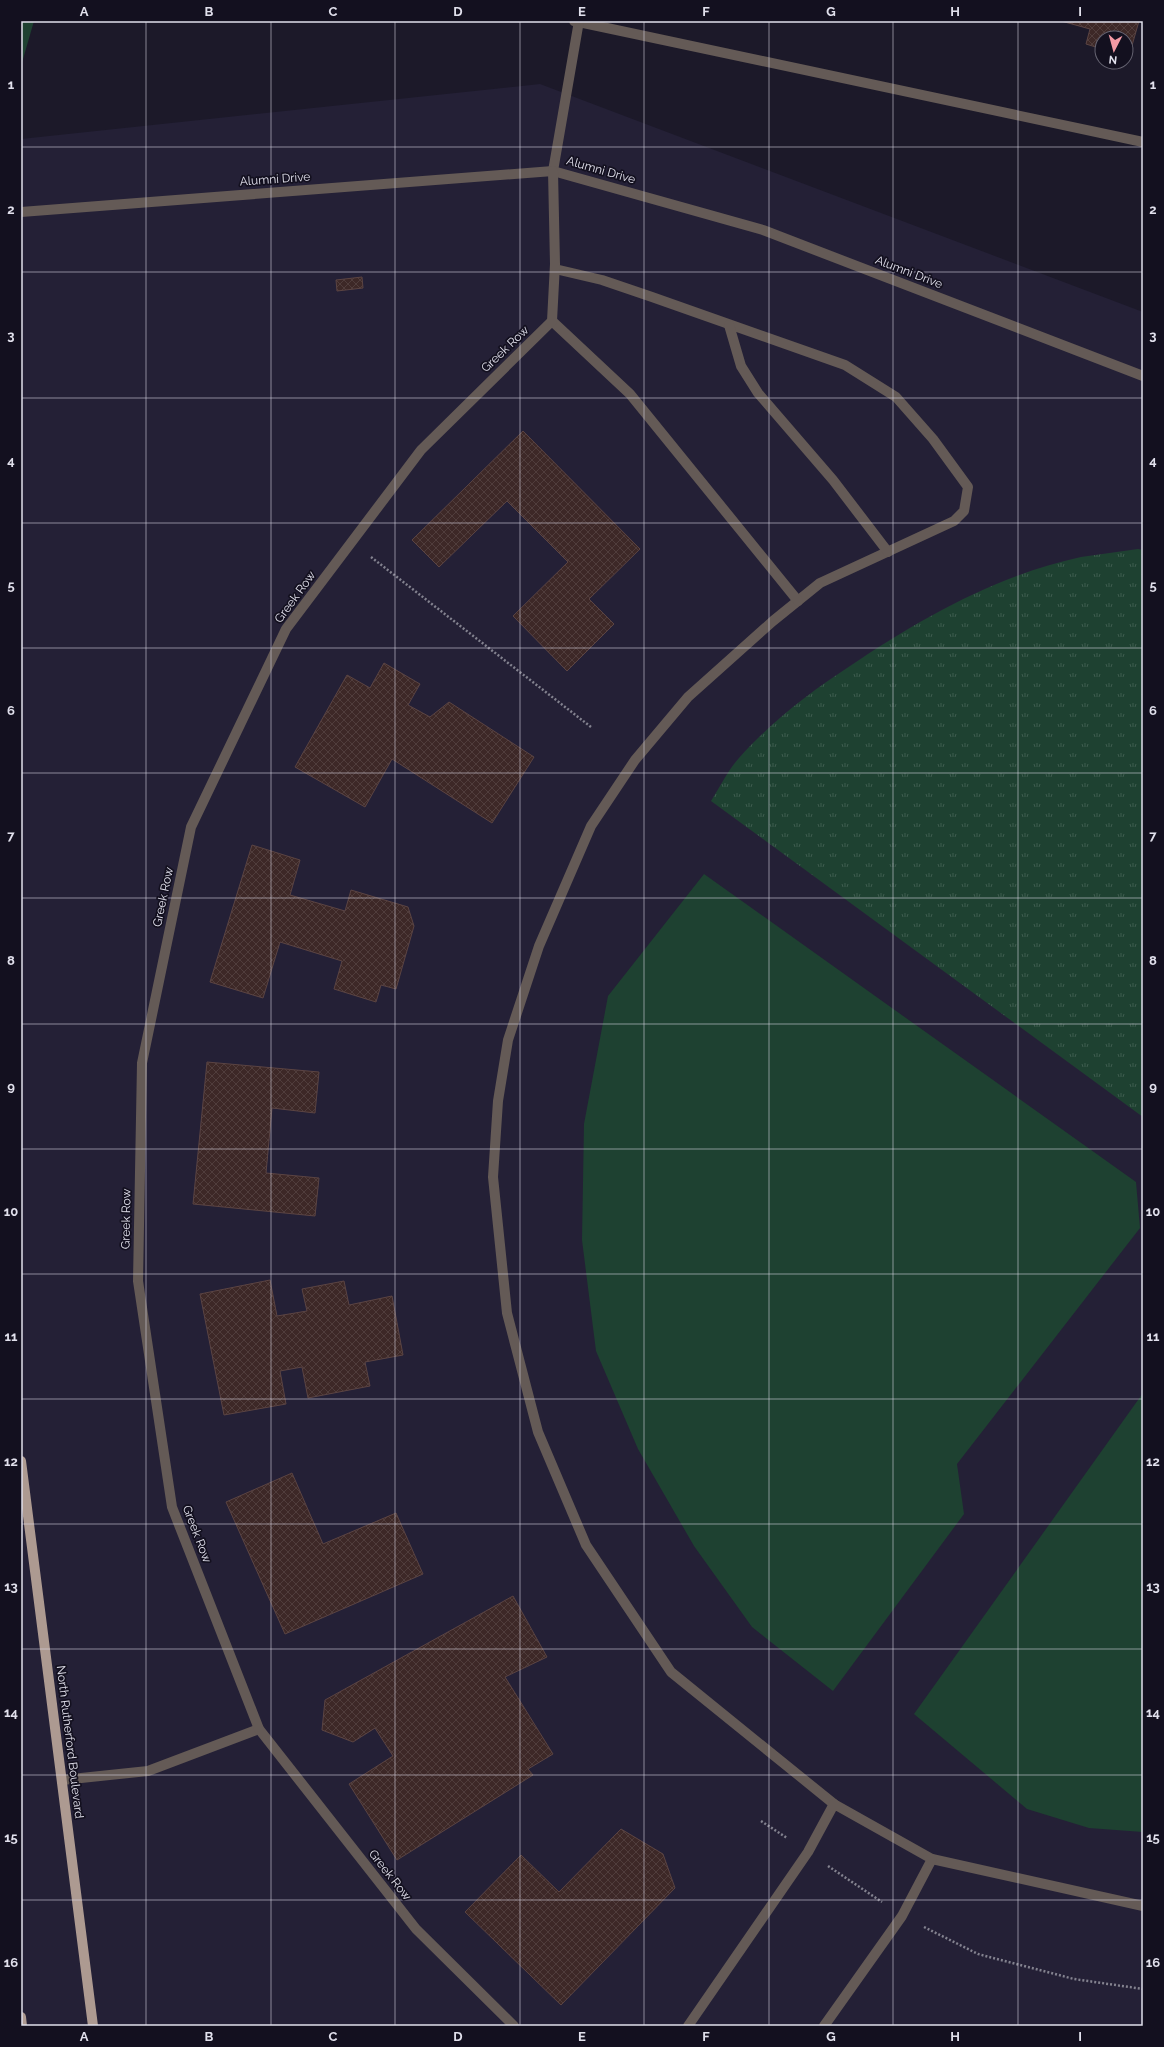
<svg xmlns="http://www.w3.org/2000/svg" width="1164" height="2047" font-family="Raleway,sans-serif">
  <defs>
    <pattern id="park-tufts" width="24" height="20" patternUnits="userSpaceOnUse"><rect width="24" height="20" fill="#1e4131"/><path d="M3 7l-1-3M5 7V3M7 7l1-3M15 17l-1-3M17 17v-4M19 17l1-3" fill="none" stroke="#3e5c4f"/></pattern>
    <pattern id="building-cross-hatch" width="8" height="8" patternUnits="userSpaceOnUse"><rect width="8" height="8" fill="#3d2827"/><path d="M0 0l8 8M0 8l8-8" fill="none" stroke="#503d3c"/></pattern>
  </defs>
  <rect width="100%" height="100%" fill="#1c1929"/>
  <path fill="#242036" d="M540,84L1143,312V2026H21V139Z"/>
  <g fill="#1e4131">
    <path d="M21,21H34L21,66Z"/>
    <path d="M704,874L1136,1182L1140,1228L957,1464L964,1514L833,1691L752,1627L694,1546L638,1449L596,1351L582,1240L584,1124L608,996Z"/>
    <path d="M1143,1393V1832L1089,1828L1027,1809L914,1714Z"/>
  </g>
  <path fill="url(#park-tufts)" d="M1138,549L1143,550V1117L711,801C720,787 728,770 739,758C771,722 810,692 850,666C921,618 997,575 1081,557C1100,554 1119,552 1138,549Z"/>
  <g fill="url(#building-cross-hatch)" stroke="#5b4443">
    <path d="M1061,21H1139L1129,56L1126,55V38H1102V49L1086,44L1090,29Z"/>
    <path d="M362,277L363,288L337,291L336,280Z"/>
    <path d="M523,431L640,549L589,599L614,624L567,671L513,616L568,562L507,501L439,567L412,540Z"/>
    <path d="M384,663L420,684L408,705L430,717L449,702L534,757L492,823L392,759L365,807L295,767L347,675L370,688Z"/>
    <path d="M252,845L300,860L290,895L345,911L351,890L408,907L414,926L396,989L381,985L376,1002L334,989L342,961L280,942L263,998L210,982Z"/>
    <path d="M207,1062L319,1072L315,1113L272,1108L266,1173L319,1178L315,1216L193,1204Z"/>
    <path d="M270,1280L277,1316L307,1311L302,1289L344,1281L349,1305L392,1296L403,1355L365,1362L370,1386L308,1398L302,1367L280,1371L286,1404L224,1415L200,1294Z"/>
    <path d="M292,1473L323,1544L396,1513L423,1574L285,1634L226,1502Z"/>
    <path d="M513,1596L547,1657L505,1677L553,1754L528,1769L533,1775L397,1860L349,1784L393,1756L375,1728L353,1742L322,1730L325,1700Z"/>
    <path d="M621,1829L663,1854L675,1888L561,2005L465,1912L521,1855L559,1892Z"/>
  </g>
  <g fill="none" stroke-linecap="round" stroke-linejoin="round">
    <g stroke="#83828f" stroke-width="2.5" stroke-dasharray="2 2" stroke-linecap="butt">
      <path d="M371,557L591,727"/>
      <path d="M761,1821L787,1838"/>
      <path d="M828,1866L882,1902"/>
      <path d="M924,1927L978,1954L1074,1979L1143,1989"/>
    </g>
    <g stroke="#645a56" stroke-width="10">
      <path d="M574,21L1143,142"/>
      <path d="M553,171L579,21"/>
      <path d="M555,269L602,280L652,297L845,365L896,397L933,439L968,487L964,511L954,521L820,583L773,621L688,697L635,760L591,826L539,946L508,1040L498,1101L493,1177L507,1313L538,1432L586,1545L671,1672L834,1804"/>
      <path d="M552,321L630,394L798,601"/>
      <path d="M729,325L741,366L758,393L833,480L888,552"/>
      <path d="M62,1780L148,1771L259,1729"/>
    </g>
    <g stroke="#645a56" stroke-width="10">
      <path d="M21,212L553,171L763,230L1143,376"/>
      <path d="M932,1859L1143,1906"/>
      <path d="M514,2026L416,1929L259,1729L172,1507L138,1281L142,1063L191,827L286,629L421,450L552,321L555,264L553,171"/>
      <path d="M688,2026L808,1852L834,1804L932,1859L902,1916L824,2026"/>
    </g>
    <g stroke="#ad9a91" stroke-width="10">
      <path d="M21,1461L93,2026"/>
      <path d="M21,2017L22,2026"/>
    </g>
  </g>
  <path fill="none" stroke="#e1e0ec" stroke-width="1" stroke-opacity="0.55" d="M146,21V2026M271,21V2026M395,21V2026M520,21V2026M644,21V2026M769,21V2026M893,21V2026M1018,21V2026M21,147H1143M21,272H1143M21,398H1143M21,523H1143M21,648H1143M21,773H1143M21,898H1143M21,1024H1143M21,1149H1143M21,1274H1143M21,1399H1143M21,1524H1143M21,1649H1143M21,1775H1143M21,1900H1143"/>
  <g text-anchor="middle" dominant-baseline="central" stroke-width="3.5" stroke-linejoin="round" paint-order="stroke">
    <g font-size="12" fill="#e1e0ec" stroke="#13101f">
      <text transform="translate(601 170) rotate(16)">Alumni Drive</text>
      <text transform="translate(275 179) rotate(-4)">Alumni Drive</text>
      <text transform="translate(909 272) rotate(21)">Alumni Drive</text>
      <text transform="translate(505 349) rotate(-44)">Greek Row</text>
      <text transform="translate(295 597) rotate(-54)">Greek Row</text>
      <text transform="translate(163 897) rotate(-78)">Greek Row</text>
      <text transform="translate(126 1219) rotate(-89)">Greek Row</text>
      <text transform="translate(197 1534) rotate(69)">Greek Row</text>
      <text transform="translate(70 1742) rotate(83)">North Rutherford Boulevard</text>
      <text transform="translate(390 1875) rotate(52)">Greek Row</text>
    </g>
  </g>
  <rect width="1164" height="2047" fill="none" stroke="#13101f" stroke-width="44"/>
  <g transform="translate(1114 50) rotate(186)"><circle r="19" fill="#13101f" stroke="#656371"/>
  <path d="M0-3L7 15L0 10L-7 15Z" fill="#f49aa5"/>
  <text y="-6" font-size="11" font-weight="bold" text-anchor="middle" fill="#e1e0ec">N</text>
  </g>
  <rect x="22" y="22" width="1120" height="2003" fill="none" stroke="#e1e0ec" stroke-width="1.5"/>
  <g font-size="13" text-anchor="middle" font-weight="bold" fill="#e1e0ec">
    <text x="84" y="16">A</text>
    <text x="209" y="16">B</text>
    <text x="333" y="16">C</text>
    <text x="458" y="16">D</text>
    <text x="582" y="16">E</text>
    <text x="706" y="16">F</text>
    <text x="831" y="16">G</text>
    <text x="955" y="16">H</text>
    <text x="1080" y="16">I</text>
    <text x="11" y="89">1</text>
    <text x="1153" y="89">1</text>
    <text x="11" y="214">2</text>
    <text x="1153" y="214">2</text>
    <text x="11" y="340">3</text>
    <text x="1153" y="340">3</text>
    <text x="11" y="465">4</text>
    <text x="1153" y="465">4</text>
    <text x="11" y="590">5</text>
    <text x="1153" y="590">5</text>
    <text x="11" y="715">6</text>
    <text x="1153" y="715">6</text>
    <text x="11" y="840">7</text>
    <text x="1153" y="840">7</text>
    <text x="11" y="965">8</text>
    <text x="1153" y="965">8</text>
    <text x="11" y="1091">9</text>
    <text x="1153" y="1091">9</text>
    <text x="11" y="1216">10</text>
    <text x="1153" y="1216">10</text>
    <text x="11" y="1341">11</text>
    <text x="1153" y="1341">11</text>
    <text x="11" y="1466">12</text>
    <text x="1153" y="1466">12</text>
    <text x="11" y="1591">13</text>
    <text x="1153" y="1591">13</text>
    <text x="11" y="1717">14</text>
    <text x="1153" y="1717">14</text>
    <text x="11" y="1842">15</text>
    <text x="1153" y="1842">15</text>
    <text x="11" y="1967">16</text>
    <text x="1153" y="1967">16</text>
    <text x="84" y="2041">A</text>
    <text x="209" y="2041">B</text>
    <text x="333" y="2041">C</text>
    <text x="458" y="2041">D</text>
    <text x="582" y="2041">E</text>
    <text x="706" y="2041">F</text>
    <text x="831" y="2041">G</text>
    <text x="955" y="2041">H</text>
    <text x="1080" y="2041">I</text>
  </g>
</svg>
